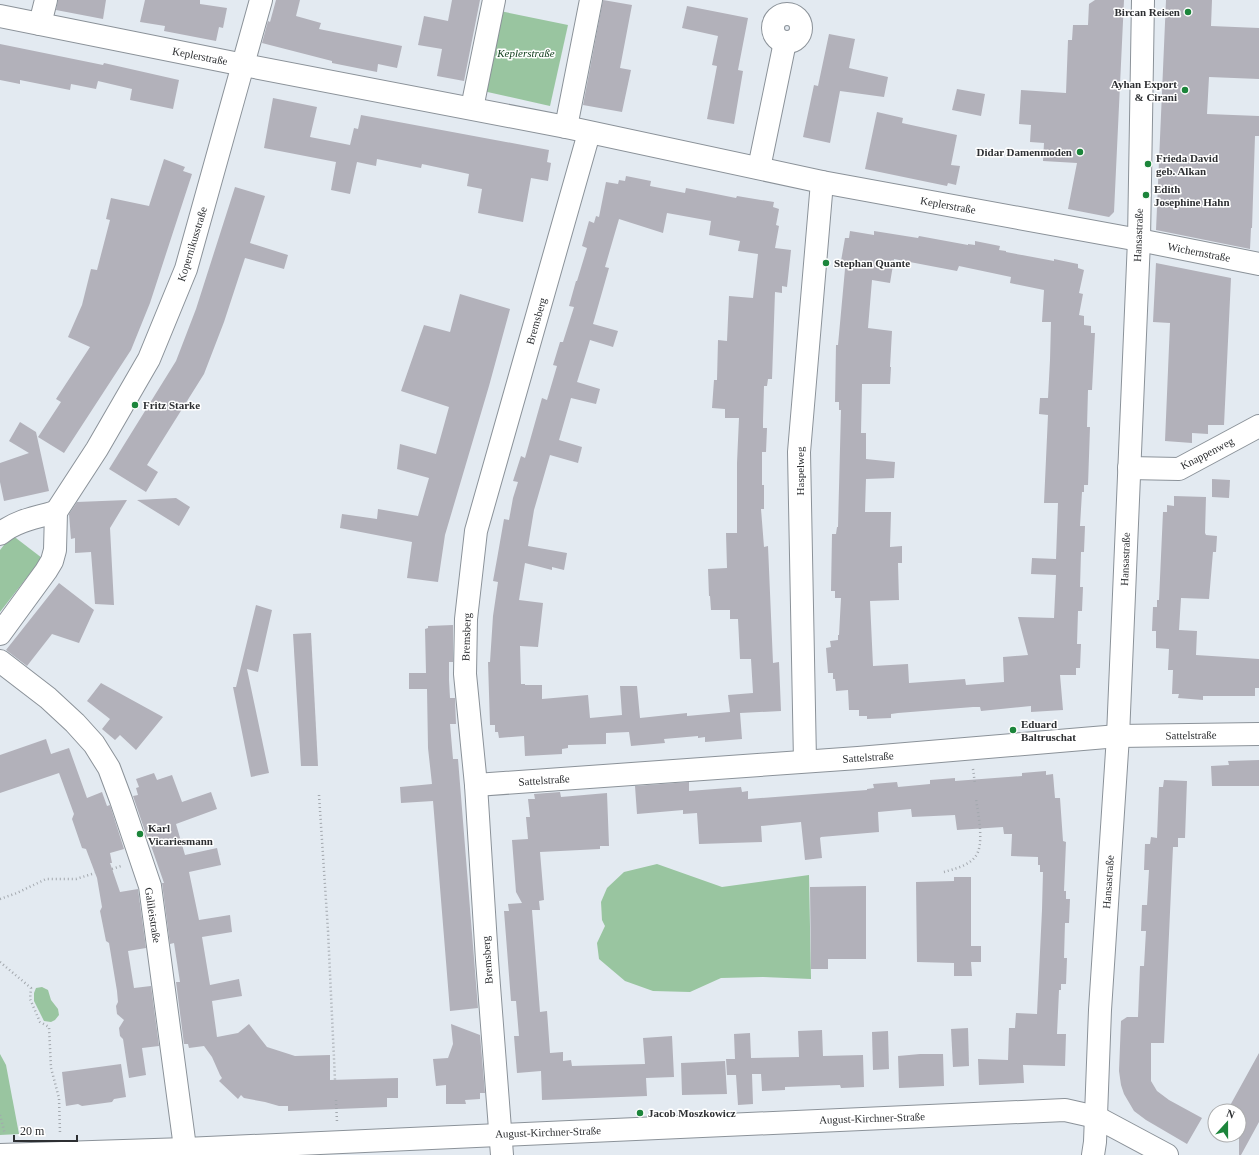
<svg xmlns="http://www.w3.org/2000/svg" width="1259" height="1155" font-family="'Times New Roman',serif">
  <rect width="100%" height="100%" fill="#e3eaf1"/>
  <g fill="#99c5a0">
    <path d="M500,11L568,25L550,106L483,91Z"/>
    <path d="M12,535L42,558L0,612V550Z"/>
    <path d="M657,864L722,887L809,875L811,979L763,977L721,978L690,992L653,991L625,981L599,959L597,943L605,926L602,920L601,902L607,888L624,872Z"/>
    <path d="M42,987L48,990L51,1000L58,1009L59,1015L55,1020L51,1022L44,1021L34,1001V993L36,988Z"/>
    <path d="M0,1054L6,1065L19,1134L0,1135Z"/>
  </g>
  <g fill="#b2b1ba" fill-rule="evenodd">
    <path d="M58,0H106L103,19L56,10Z"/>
    <path d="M145,0H200V4L227,8L223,28L219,27L216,41L164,31L165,26L140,22Z"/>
    <path d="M276,0H300L296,16L321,23L319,29L402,46L397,68L378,64L377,72L332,63V61L262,43L268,21L270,22Z"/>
    <path d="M452,0H480L464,81L437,76L442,49L418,45L424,16L448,21Z"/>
    <path d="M603,0L632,5L620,68L631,70L622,112L583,105Z"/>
    <path d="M1095,0H1124L1114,212L1109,217L1068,209L1077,163L1043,161L1044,143L1030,142L1031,125L1019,124L1021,90L1066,93L1068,40H1072L1073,25H1088L1089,4Z"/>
    <path d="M1166,0H1212L1211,26L1259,28V79L1209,77L1207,114L1259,116V136H1255L1252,228H1251L1250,249L1156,230Z"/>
    <path d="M687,6L748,18L738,70L743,71L734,124L707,119L717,66L712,65L718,36L682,28Z"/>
    <path d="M829,34L855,39L849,68L888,77L884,97L840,91L830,143L803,137L814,85L818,86Z"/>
    <path d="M0,44L103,65L104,63L179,80L173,109L130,100L132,89L98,81L96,89L71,84L70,90L20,80V84L0,80Z"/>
    <path d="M957,89L985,94L981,116L952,110Z"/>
    <path d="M273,98L317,107L310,137L350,145L354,128L358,129L361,115L549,150L547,162L551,163L548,181L531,178L523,222L478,213L482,189L467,186L469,174L422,164L421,168L377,159L376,166L357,162L350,194L331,190L336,162L264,148Z"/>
    <path d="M877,112L903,118L902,123L957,135L951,165L960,166L956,185L948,183L947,186L865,169Z"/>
    <path d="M164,159L185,167L183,171L192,174L150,303L131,350L64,453L38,437L61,402L56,399L90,347L68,337L82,305L91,269L97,270L110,220L106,219L111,198L149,206Z"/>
    <path d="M626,176L651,181L650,186L685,193L686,188L736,198L737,196L774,202L773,207L779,209L776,225L779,226L775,248L791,250L787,287L782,286V293L775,292L772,379H768L767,386H764L763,420V428H767L766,452H762V485H764V509H761L764,547L768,546L773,663L779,662L781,711L740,713L742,739L705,742V737L698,738V736L664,739L665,743L631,746L629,732L606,733V744L568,745V748L562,749V754L525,756L524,736L499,738L498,732H495V725H490L488,662H490L493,616L498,582L493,581L497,559L504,519L509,520L513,498L518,482L513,481L521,456L525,458L542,398L547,400L557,366L553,365L560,342H563L574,307L569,306L576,281H577L587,248L582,246L589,221L594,223L596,216L599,217L606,182L618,184L619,180L625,181ZM667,213L711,221L709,235L740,241L738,251L758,254L753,298L729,296L727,341L718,340L717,380H714L712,408L725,409V418H739L737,463V533H726L727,568L708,569L709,596H710L711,610H730V619H738L740,659H751L753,693L728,695L730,712L687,716V713L640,718L637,686H620L622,715L590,718L588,695L542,699V685H525V684H521L520,646L538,647L543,603L519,600L525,563L552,570V567L564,570L567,553L528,546L534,510L550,455L578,463L582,447L559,440L571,398L596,404L600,389L577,382L590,340L613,347L618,331L593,324L609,268L605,267L619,219L663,233Z"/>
    <path d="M235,187L265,196L250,243L288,255L284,269L245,258L224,322L204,374L147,465L158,472L146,492L109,469L176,361L196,309Z"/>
    <path d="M850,231L874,235V231L918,238L919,236L968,245V244L975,245V241L1000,246L999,250L1006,251V252L1054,261V259L1078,264V268L1084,270L1079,293L1083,294L1079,315L1084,316V325L1091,326V333H1095L1092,390H1088L1087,427H1090L1088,485H1084V492H1082L1080,526H1085L1084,552H1081L1080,587H1083L1082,611H1078L1077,644H1081L1080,668H1076V675H1060L1063,710L1031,712V706L981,711L980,707H973L898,713L891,714V718L867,719V716H859V710H849L848,690L836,691L835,679H833V673H828L826,648L831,647L830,641L838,640V635H839L841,598H835V591H831L832,534H836L837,527H838L841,410H839V402H835L836,345H838L845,269V262L841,261L845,238H849ZM894,259L957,271L959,266L1011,277L1010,283L1044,290L1042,322H1051L1050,360L1048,398H1040L1039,414L1048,415L1044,503H1058L1056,559L1032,558L1031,574L1056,575L1054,618L1018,617L1028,655L1003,657L1004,682L966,685L965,679L909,683L908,664L873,666L870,601L899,600L898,563H902V546L890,547L891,512H865L866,479L894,478L895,462L866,459V433H861L862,384H890L891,367H890L892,331L868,328L872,280L890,283Z"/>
    <path d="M1156,263L1231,278L1224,425H1208V434L1192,433V443L1165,441L1170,323L1153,322Z"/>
    <path d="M460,294L510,309L489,386L445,535L438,582L407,578L412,542L340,528L342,514L377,519L378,509L418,516L429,478L397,469L400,444L436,454L449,407L401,391L424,325L450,332Z"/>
    <path d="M20,422L36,432L49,491L4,501L0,482V463L29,453L9,441Z"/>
    <path d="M1212,479L1230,480L1229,498L1212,497Z"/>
    <path d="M1174,496L1206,497L1205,533L1206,535L1217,536L1216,552H1213L1209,599L1181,598L1179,630L1197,631L1196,655L1259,659V688H1255V696H1203V700L1178,698L1179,694H1172L1173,670H1168L1169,649L1156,648V631H1152L1153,607H1157V600H1159L1163,512H1167V505L1174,506Z"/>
    <path d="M176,498L190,507L179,526L137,500Z"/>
    <path d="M127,500L110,528L114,605L95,604L91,552L75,553V538L71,539L69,514L77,502Z"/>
    <path d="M59,583L94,610L79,643L52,634L27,666L6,650Z"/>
    <path d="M256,605L272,610L258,672L247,669L269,773L251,777L233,687H236Z"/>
    <path d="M453,625V662H449V680L450,698H455L456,724H450L453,759H458L478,1008L450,1011L433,801L401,803L400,787L432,784L428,748L427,689H409V673H426L425,629L428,628V626Z"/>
    <path d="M311,633L318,766H301L293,634Z"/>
    <path d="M101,683L163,717L136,750L120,735L115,740L102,729L110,719L87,701Z"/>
    <path d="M46,739L51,754L69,748L87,798L102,792L107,806L110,805L124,849L110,853L112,863H110L120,892L138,889L146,948L128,951L134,988L151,986L159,1046L142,1048L146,1075L129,1078L123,1039L120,1036L119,1028L124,1020L117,1014L116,1006L118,1002L117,991L109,943L106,941L100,911L102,907L97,878L86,849L82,848L72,819L74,814L59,773L0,793V755Z"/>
    <path d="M1259,760V786H1212L1211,766L1229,765L1228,761Z"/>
    <path d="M1046,771V775L1053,774L1055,798H1060L1063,841L1066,842L1064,891H1066V899H1070L1069,923H1065L1064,958H1067L1066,984H1061V990H1059L1057,1034H1066L1065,1066L1023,1065L1024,1083L1002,1084L979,1085L978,1059L1008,1060L1009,1028H1015L1016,1013L1037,1014L1042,910L1043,872H1040V865H1038V857L1011,856L1012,834H1004L1003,827L957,830L955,815L912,817L911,809L878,812L879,832L821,837L820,838L822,858L805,860L801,822L761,826L762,842L699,844L697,813L683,814V810L637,814L635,786L689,782V791L741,787L742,792L748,791V799L867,790V789L874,788L873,784L897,782L898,787L930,784V780L955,778V781L1022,776V773Z"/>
    <path d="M154,773L157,780L172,775L182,802L211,792L217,809L176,824L185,855L217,848L221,865L189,872L199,920L230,915L232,932L202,937L210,985L239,979L242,996L212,1001L217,1037L238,1033L249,1024L267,1047L295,1056L330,1055V1080L398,1078V1098H387V1107L288,1111V1106H279L265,1102L244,1098L241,1095L238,1099L219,1081L222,1078L220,1075L212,1057L204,1046L189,1048L188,1044H184L176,982H180L174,943L170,944L162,883H164L149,840H148L133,796L138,795L136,788L139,787L136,779Z"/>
    <path d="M1164,780L1187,781L1185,838H1178V847H1173L1164,1043H1151V1081L1157,1091L1169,1100L1202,1118L1187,1144L1146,1120L1134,1111L1124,1094L1121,1085L1119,1071L1121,1021L1127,1017H1138L1140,966H1144L1146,931H1141L1142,905H1147L1149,870H1144L1145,844H1150L1151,837L1157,838L1159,787H1163Z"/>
    <path d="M560,792L561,797L607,793L609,846H600V849L540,852L544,900L539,901L540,910H532L540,1012L547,1011L550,1053L563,1052V1061L571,1060L572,1066L645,1064L643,1038L672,1036L674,1077L646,1078L647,1096L542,1100L541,1071L517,1073L514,1036H519L516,1001H511L504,911H509L508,904L522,903L516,892L512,840L528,839L526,817H530L528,799H535L534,794Z"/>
    <path d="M954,877H971V946H981V962H971L972,976H954V963L917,962L916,882L954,881Z"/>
    <path d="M866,886V959H828V969H811L810,887Z"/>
    <path d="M451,1024L480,1035L485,1093H480V1099L465,1100L466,1104H446V1085L436,1086L433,1059L448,1058L453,1044Z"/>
    <path d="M968,1028L969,1066L953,1067L951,1029Z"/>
    <path d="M822,1030L823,1056L863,1055L864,1087L841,1088L840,1085L785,1087V1090L762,1091L761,1074H752L753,1104L738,1105L736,1075H727L726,1059H735L734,1034L750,1033L751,1058L799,1057L798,1031Z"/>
    <path d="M888,1031L889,1069L873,1070L872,1032Z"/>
    <path d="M1259,1053V1122L1241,1155H1239V1111H1227Z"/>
    <path d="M920,1054H943L944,1086L899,1088L898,1056Z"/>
    <path d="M725,1061L727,1094L682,1095L681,1063Z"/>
    <path d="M121,1064L126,1097L114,1099L112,1102L82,1106L78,1104L66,1106L62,1072Z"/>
  </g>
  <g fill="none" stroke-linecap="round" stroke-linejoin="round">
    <defs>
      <g id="street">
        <circle cx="787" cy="28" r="14"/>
        <path d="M0,16L244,65L566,127L822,182L1139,240L1259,264"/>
        <path d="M40,24L46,0"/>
        <path d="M472,108L494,0"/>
        <path d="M566,127L591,0"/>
        <path d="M759,168L785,42"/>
        <path d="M1129,468L1179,469L1259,426"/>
        <path d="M0,534C15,521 37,517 56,512"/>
        <path d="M0,634L46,571L52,561L55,550L56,512L97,449L149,359L186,269L261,0"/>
        <path d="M0,661L48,698L75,723L94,744L109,768L121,800L150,886L186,1155"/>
        <path d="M805,761L799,452L822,182"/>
        <path d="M476,785L858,758L1118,736L1259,734"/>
        <path d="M502,1155L487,960L476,785L465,674L466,619L476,531L589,133"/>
        <path d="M1093,1155L1095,1142L1100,1010L1118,736L1139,240L1143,0"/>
      </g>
      <path id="secondary" d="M0,1155L185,1149L1065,1110L1096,1117L1167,1155"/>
    </defs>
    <use href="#street" stroke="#8b9299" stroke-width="24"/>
    <use href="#secondary" stroke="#8b9299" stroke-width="24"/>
    <g stroke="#a3a8ae" stroke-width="2.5" stroke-dasharray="1 3" stroke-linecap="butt">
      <path d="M973,769L975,784"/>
      <path d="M319,795L328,931L335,1080"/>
      <path d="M112,869L121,866"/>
      <path d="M944,872C954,869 968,866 975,857C985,846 978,813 976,799"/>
      <path d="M0,899L17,893L46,879H76L95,873"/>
      <path d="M0,962L31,988L30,999L40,1022L49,1027L51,1068L59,1098L60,1133"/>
      <path d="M336,1100L337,1122"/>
      <path d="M0,1115L5,1134"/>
    </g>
    <use href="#street" stroke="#fff" stroke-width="22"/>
    <use href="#secondary" stroke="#fff" stroke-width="22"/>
  </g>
  <g fill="#1c853b" stroke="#fff" stroke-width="1.5">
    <circle cx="1188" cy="12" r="4"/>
    <circle cx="1185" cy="90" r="4"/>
    <circle cx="1080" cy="152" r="4"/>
    <circle cx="1148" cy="164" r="4"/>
    <circle cx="1146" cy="195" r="4"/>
    <circle cx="826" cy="263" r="4"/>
    <circle cx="135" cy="405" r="4"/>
    <circle cx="1013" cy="730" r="4"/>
    <circle cx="140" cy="834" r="4"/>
    <circle cx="640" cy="1113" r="4"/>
  </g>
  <g text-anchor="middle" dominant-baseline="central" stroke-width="3" stroke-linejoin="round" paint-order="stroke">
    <g font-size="11" font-weight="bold" fill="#2d2f32" stroke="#fff" text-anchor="start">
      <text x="1180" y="12" text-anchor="end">Bircan Reisen</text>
      <text x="1177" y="84" text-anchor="end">Ayhan Export<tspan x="1177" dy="13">&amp; Cirani</tspan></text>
      <text x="1072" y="152" text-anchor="end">Didar Damenmoden</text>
      <text x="1156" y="158">Frieda David<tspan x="1156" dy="13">geb. Alkan</tspan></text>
      <text x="1154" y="189">Edith<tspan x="1154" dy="13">Josephine Hahn</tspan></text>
      <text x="834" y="263">Stephan Quante</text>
      <text x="143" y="405">Fritz Starke</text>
      <text x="1021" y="724">Eduard<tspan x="1021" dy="13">Baltruschat</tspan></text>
      <text x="148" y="828">Karl<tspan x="148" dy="13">Vicariesmann</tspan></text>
      <text x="648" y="1113">Jacob Moszkowicz</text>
    </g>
    <g font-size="11" font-style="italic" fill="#12401f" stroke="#fff">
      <text x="526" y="53">Keplerstraße</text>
    </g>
    <g font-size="11" fill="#2d2f32" stroke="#fff">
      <text transform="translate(200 56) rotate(11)">Keplerstraße</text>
      <text transform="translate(948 205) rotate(10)">Keplerstraße</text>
      <text transform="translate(1138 235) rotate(-88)">Hansastraße</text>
      <text transform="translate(192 244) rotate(-73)">Kopernikusstraße</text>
      <text transform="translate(1199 252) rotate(11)">Wichernstraße</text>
      <text transform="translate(536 321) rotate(-74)">Bremsberg</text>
      <text transform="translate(1207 453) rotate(-27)">Knappenweg</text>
      <text transform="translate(800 471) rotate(-90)">Haspelweg</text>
      <text transform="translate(1125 559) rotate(-88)">Hansastraße</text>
      <text transform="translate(466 637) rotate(-88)">Bremsberg</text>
      <text transform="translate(1191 735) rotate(-1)">Sattelstraße</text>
      <text transform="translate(868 757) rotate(-4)">Sattelstraße</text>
      <text transform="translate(544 780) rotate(-4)">Sattelstraße</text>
      <text transform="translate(1108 882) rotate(-86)">Hansastraße</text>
      <text transform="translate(153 915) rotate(81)">Galileistraße</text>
      <text transform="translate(487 960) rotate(-94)">Bremsberg</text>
      <text transform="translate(872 1118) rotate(-2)">August-Kirchner-Straße</text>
      <text transform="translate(548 1132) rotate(-2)">August-Kirchner-Straße</text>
    </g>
  </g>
  <g transform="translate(1227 1123) rotate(21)"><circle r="19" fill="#ffffff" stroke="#abacad"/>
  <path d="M0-3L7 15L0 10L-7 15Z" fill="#1c853b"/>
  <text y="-6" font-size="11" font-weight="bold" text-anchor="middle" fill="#2d2f32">N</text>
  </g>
  <path d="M14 1135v6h63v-6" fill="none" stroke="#2d2f32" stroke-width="2"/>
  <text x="20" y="1135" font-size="12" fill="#2d2f32" stroke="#ffffff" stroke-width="3" paint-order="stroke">20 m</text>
</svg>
